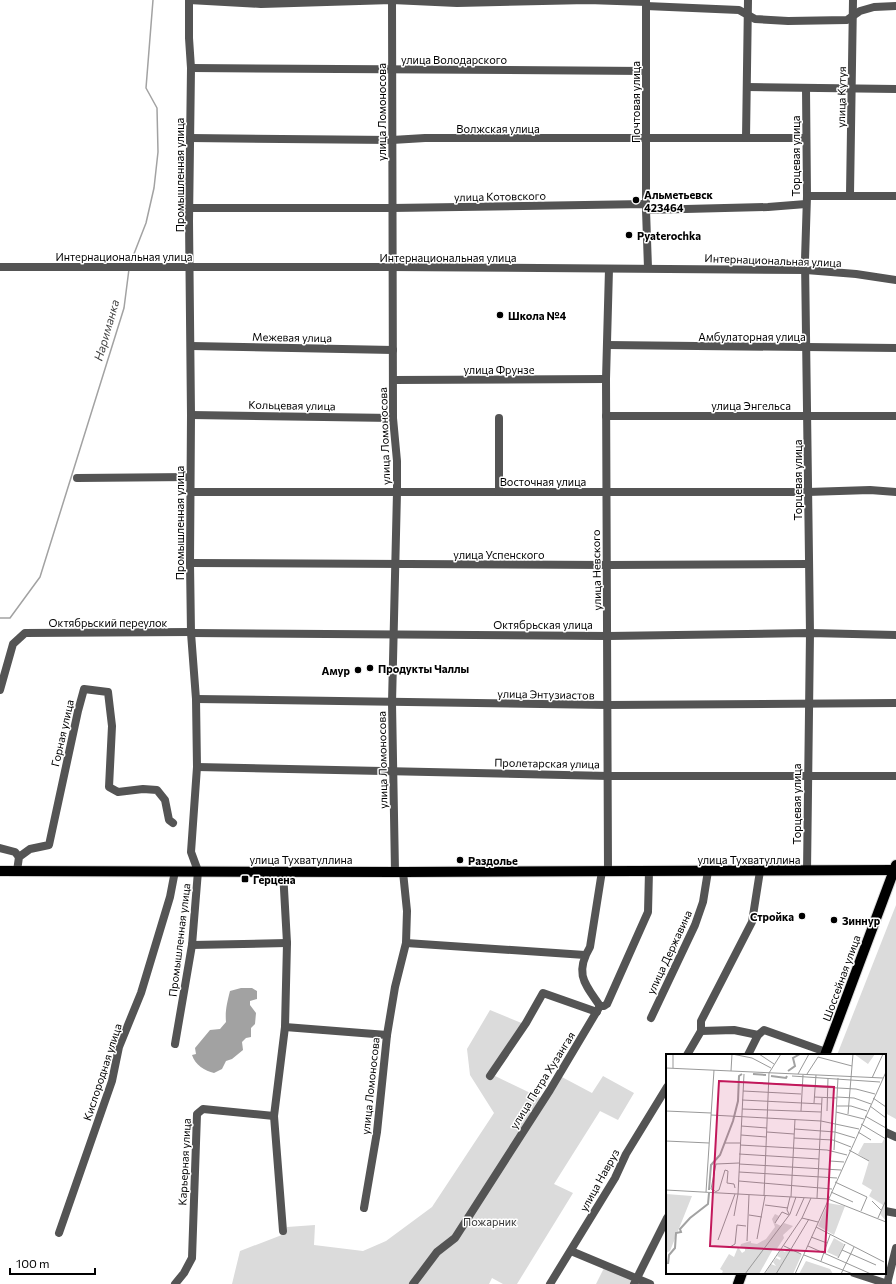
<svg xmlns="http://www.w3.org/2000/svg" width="896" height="1284" font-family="Commissioner,sans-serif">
  <rect width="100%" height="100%" fill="#fff"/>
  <g fill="#dbdbdb">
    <path d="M896,905V1119L885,1113V1055H837Z"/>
    <path d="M490,1010L524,1024L493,1075L545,1100L560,1076L592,1093L603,1076L634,1093L618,1120L600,1111L554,1184L573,1193L517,1284H503L492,1278L489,1284H232L240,1251L287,1233V1227L315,1225L314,1245L363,1251L386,1241L432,1207L494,1113L470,1075L467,1049Z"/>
    <path d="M606,1264L655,1284H596Z"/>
  </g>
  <path fill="#a2a2a2" d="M241,988H252L257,991V999L250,1001V1005L256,1013L255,1024L251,1028V1037L246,1038L242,1042L243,1050L232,1059L226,1061L222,1069L214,1073C205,1071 195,1065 192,1055L196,1054L195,1048L210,1030L220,1029L226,1022C225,1011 227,1003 230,991Z"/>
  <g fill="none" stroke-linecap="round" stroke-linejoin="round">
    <g stroke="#a2a2a2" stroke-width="1.5">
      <path d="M130,264L146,223L154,188L158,152L157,108L146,88L153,0"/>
      <path d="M0,618H10L40,577L124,308L129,269"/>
    </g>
    <defs>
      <g id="major">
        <path d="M0,871L403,872L894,870"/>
        <path d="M825,1055L896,865"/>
        <path d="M738,1284L742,1273"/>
      </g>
    </defs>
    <use href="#major" stroke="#dbdbdb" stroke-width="12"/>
    <g stroke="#545454" stroke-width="8">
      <path d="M189,0L261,4L392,0L457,3L588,0L646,2"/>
      <path d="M392,0L393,418L397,461V492L392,703L395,871"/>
      <path d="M646,6L739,10L755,19L788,21L847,20L860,11L874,7L896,6"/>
      <path d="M191,68L646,71"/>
      <path d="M747,87L896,89"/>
      <path d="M806,89L807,196L805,260L810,633L807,871"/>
      <path d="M190,138L392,140L425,138H806"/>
      <path d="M746,138L748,0"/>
      <path d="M850,194L853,0"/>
      <path d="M807,196H896"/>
      <path d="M646,204V1"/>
      <path d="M189,208H392L646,204V210L768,207L806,204"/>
      <path d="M646,210L648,268"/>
      <path d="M0,267H391L806,270L856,274L896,280"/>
      <path d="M607,345L896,348"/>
      <path d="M191,346L393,350"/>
      <path d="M393,380L606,379"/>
      <path d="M191,415L393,418"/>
      <path d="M606,416H896"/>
      <path d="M77,478L190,477"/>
      <path d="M190,492H808L870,490L896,492"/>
      <path d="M499,492V418"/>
      <path d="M190,563L607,565L808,564"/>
      <path d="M191,633L608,636L810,633L896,635"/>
      <path d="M0,690L13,644L25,633L191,632"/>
      <path d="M196,699L608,705L896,703"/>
      <path d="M197,767L609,776H896"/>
      <path d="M0,848L15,852L19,857"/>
      <path d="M17,871L19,857L30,849L49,845L78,711L84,689L108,692L112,726L109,787L118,792L143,789L157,790L165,800L169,820L173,823"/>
      <path d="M608,871L606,379L609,269"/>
      <path d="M406,943L585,955"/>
      <path d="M192,945L287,943"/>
      <path d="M600,1006H604L607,1004L648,912L649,871"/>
      <path d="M600,1006C585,984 574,974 590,947L602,871"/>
      <path d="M651,1018L695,925L703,902L708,871"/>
      <path d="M285,1027L387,1035"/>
      <path d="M701,1031L734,1030L758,1035L764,1030L826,1052"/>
      <path d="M175,1044L192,945L198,871L191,852L197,767L196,699L191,633L190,563L191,415L189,221L191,68L189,38V0"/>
      <path d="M687,1055L701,1031V1021L752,922L760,871"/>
      <path d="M748,1055L758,1035"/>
      <path d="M490,1076L526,1023L543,993L597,1012"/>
      <path d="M885,1132L896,1137"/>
      <path d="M364,1208L377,1132L387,1035L395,987L406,943L407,911L403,872"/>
      <path d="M885,1211L896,1213"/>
      <path d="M283,1231L274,1116L285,1027L287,943L283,871"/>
      <path d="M59,1233L112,1081L119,1047L141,993L170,897L175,871"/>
      <path d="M571,1251L650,1284"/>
      <path d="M854,1273L888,1284"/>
      <path d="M175,1284L184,1273L192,1258L197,1114L203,1109L274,1116"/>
      <path d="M413,1284L437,1252L455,1238L550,1090L600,1006"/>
      <path d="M550,1284L615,1178L626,1154L667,1087"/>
      <path d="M634,1284L667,1218"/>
      <path d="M887,1284L896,1248"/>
    </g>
    <use href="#major" stroke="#000" stroke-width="10"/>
  </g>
  <g fill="#000" stroke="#fff" stroke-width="1.5">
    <circle cx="636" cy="200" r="4"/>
    <circle cx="629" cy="235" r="4"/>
    <circle cx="500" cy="315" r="4"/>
    <circle cx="370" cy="668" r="4"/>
    <circle cx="358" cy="670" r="4"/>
    <circle cx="460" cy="860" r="4"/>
    <rect x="241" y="875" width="8" height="8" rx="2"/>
    <circle cx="802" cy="916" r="4"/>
    <circle cx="834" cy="920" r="4"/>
  </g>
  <g text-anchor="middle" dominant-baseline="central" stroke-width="3" stroke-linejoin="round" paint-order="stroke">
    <g font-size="11" fill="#000" stroke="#fff">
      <text x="454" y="59">улица Володарского</text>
      <text transform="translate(841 97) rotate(-89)">улица Кутуя</text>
      <text transform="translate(635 102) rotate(-90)">Почтовая улица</text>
      <text transform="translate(381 112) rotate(-90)">улица Ломоносова</text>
      <text x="498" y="128">Волжская улица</text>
      <text transform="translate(795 156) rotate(-90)">Торцевая улица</text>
      <text transform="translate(179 175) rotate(-90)">Промышленная улица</text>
      <text transform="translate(500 196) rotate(-1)">улица Котовского</text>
      <text x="124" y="256">Интернациональная улица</text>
      <text x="448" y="257">Интернациональная улица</text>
      <text transform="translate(773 260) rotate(2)">Интернациональная улица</text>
      <text x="752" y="336">Амбулаторная улица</text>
      <text transform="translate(292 337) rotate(1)">Межевая улица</text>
      <text x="499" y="369">улица Фрунзе</text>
      <text transform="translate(292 405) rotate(1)">Кольцевая улица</text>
      <text x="751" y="405">улица Энгельса</text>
      <text transform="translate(384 436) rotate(-92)">улица Ломоносова</text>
      <text transform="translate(797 480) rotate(-90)">Торцевая улица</text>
      <text x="543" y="481">Восточная улица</text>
      <text transform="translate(179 523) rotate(-90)">Промышленная улица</text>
      <text x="499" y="554">улица Успенского</text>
      <text transform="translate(596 570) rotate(-91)">улица Невского</text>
      <text x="108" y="622">Октябрьский переулок</text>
      <text x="543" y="624">Октябрьская улица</text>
      <text transform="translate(546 694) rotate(1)">улица Энтузиастов</text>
      <text transform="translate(62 733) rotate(-77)">Горная улица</text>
      <text transform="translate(382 760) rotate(-91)">улица Ломоносова</text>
      <text transform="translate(547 763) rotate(1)">Пролетарская улица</text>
      <text transform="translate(796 804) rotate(-90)">Торцевая улица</text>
      <text x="301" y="859">улица Тухватуллина</text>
      <text x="749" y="859">улица Тухватуллина</text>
      <text transform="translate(179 940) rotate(-83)">Промышленная улица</text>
      <text transform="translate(669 952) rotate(-65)">улица Державина</text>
      <text transform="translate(841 978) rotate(-70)">Шоссейная улица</text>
      <text transform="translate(102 1072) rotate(-72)">Кислородная улица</text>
      <text transform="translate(542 1080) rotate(-58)">улица Петра Хузангая</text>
      <text transform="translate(370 1086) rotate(-84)">улица Ломоносова</text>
      <text transform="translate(184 1162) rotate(-87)">Карьерная улица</text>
      <text transform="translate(599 1180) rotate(-61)">улица Навруз</text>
    </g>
    <g font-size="11" font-weight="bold" fill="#000" stroke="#fff" text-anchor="start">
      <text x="644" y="194">Альметьевск<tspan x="644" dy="13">423464</tspan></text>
      <text x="637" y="235">Pyaterochka</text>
      <text x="508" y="315">Школа №4</text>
      <text x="378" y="668">Продукты Чаллы</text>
      <text x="350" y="670" text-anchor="end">Амур</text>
      <text x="468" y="860">Раздолье</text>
      <text x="253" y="879">Герцена</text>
      <text x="794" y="916" text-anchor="end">Стройка</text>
      <text x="842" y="920">Зиннур</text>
    </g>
    <g font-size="11" fill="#323232" stroke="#fff">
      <text x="490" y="1221">Пожарник</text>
    </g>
    <g font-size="12" font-style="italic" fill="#434343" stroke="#fff">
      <text transform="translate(106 330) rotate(-74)">Нариманка</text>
    </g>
  </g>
  <g transform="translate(666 1054)">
    <rect width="220" height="220" fill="#fff"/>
    <path d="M188,0H209L202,10ZM218,85L220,86V167L214,160L217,151L203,142L206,136L196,130L203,107L192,100L198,89H216ZM0,140L26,142L4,197L0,199ZM162,149L179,152L168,181L152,172ZM109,160L113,162L109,169L115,172L118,169L127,172L117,181L118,184L110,196L107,195L93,220L56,219L57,217L54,215L63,200L68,203L72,193L76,199L79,197V194H74L75,190L85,187V189L91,190L100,185L109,173L106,165ZM168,184L178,190L172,203L161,198ZM122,194L136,200L127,220H99L105,210L110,212L107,208L110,204L114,206L115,204L111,202L115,196L119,198ZM140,207L164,215L167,220H133Z" fill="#dbdbdb"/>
    <path fill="none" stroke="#a2a2a2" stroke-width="2" d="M122,17L129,12L127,4L134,0M87,20L100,21M105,22L120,24L121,22M43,136L45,111L54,101L67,67L72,47L73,22L76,20M2,210L3,201L9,194L10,179L15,178L14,175L24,164L42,150L43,139"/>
    <path fill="none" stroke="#999" stroke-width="1" d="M66,0L86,4L105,14M93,0L108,10M0,14L217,24M7,14V0M65,17L66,0M132,20L143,0M141,20L152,3L186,12M126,22L214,28M206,24L217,0M77,28L136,31M136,32L190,35L209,40M77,37L135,40M148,43L171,44M171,43L188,44L205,50M207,44L220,53M76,46L156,50M148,49L150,21M171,52H185L201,57M204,52L220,64M76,55L155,58M0,57L45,59M135,57L137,21M161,57L162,24M170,58L198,65M182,60L187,0M45,61L155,67L193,75M199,62L220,74M195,70L220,85M75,72L101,74M129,75L169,78L189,84M101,78L128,80M192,78L205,86M75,81L100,83M128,84L167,86L185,93M0,87L43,89M59,89H74M74,91L161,96L181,101M168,96L172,24M183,96L203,107M73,100L153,105M164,107L178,108M73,110L175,116M73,118L171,124M73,127L166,135M169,128L201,143L195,157M0,136L162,145M49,137L45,135L50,110L73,109M40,138L48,16M49,138L53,136L59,116L62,117L61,129L68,130L69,134M165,138L187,148M98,142L103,19L115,0M125,143L129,65M151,144L156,44M162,145L220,168M206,147L215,156M99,151L122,154M123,160L121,156L124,143M83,161L96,163M68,162L72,140L78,20M130,162L138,144M136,164L152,168M212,164L220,146M109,169L116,158L123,161M150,173L218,208M145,183L161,189M91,185L99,142M52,186L69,140M81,187L83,141M118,192L135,200M142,192L205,220M64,193L69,190L71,171L80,172M176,196L210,211M138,201L187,220M172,204L179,190M155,207L164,181M79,220L124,160L130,143M98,220L136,164L145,144M110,220L143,165M129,220L220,18M175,220L188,193"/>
    <path fill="#c2185b" fill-opacity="0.15" stroke="#c2185b" stroke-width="2" d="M53,27L168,33L159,198L44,192Z"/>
    <rect width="220" height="220" fill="none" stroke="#000" stroke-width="2"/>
  </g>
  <path d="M10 1268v6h85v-6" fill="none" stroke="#000000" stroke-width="2"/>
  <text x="16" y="1268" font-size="12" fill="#000000" stroke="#ffffff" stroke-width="3" paint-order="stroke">100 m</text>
</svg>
